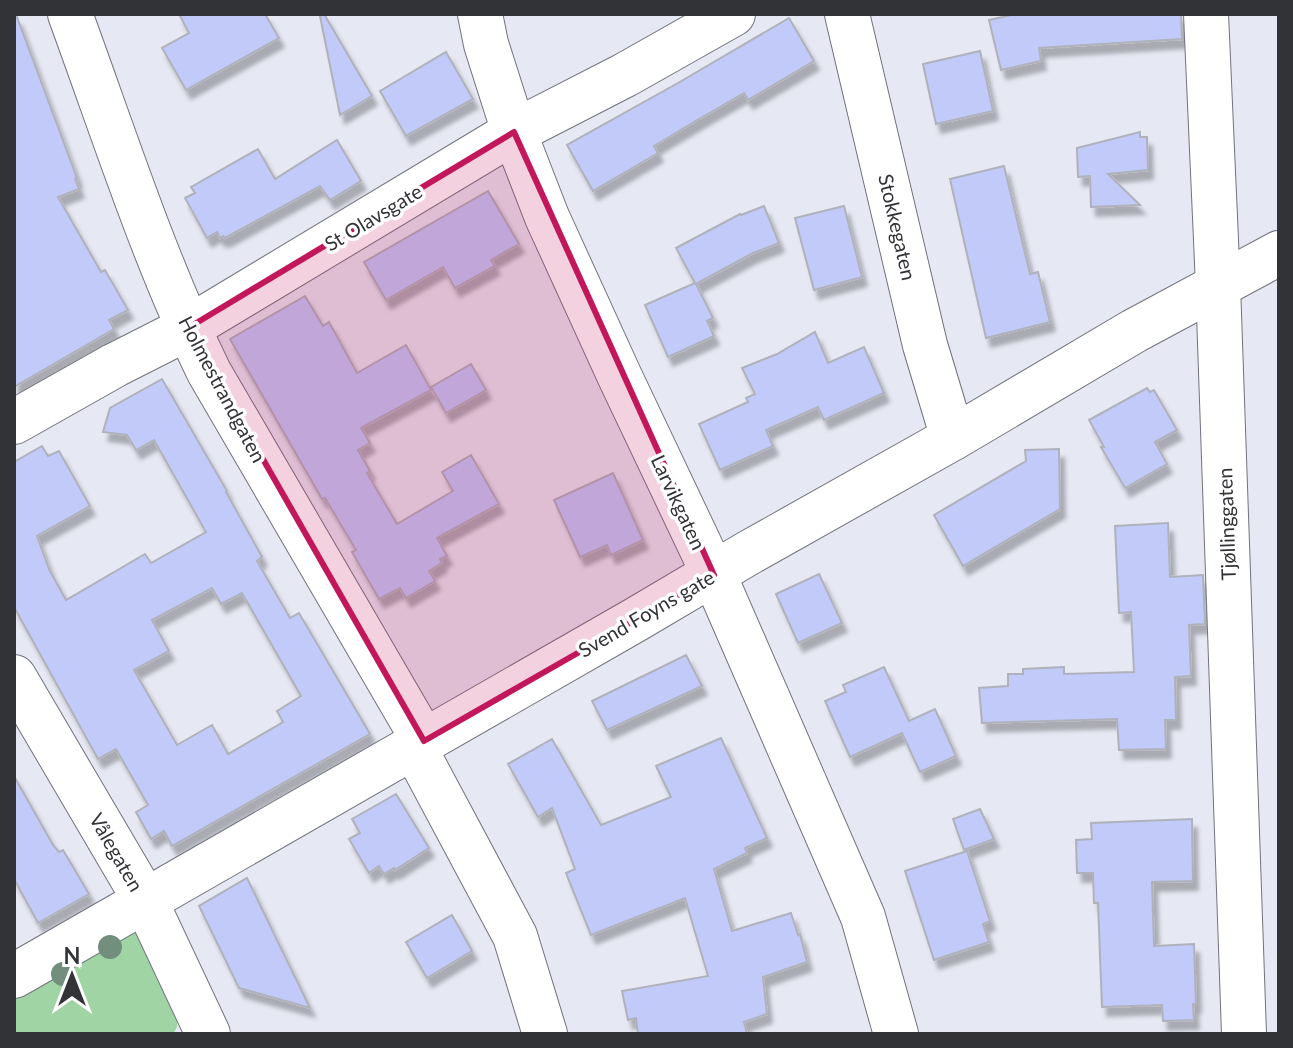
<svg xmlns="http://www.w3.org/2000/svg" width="1293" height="1048" font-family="Lato,sans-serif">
  <defs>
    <filter id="shadow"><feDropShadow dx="5" dy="9" stdDeviation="2" flood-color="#0004"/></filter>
  </defs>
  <rect width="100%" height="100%" fill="#e6e8f3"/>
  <path fill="#a0d4a5" d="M134,928L178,1002L177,1027L173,1034H14V991Z"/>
  <g fill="#c1caf9" stroke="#afb1bb" stroke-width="2" fill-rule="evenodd" filter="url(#shadow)">
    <path d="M179,14H265L279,38L186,90L162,48L189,33Z"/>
    <path d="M324,14L372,96L340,115L320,16Z"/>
    <path d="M1016,14H1181L1182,39L1039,48L1041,61L1001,70L989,20Z"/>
    <path d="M17,17L77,178L75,179L79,189L58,197L101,272L105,270L128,310L109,320L114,329L14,387V18Z"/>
    <path d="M789,18L814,61L748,100L744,93L699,119L654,146L658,153L593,191L567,145L678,83Z"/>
    <path d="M980,51L993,111L936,124L923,64Z"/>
    <path d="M446,52L473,99L406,136L380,91Z"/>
    <path d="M1140,132V137H1147L1148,170L1108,174L1140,205L1091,207L1090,176L1078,177L1077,148Z"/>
    <path d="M337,140L361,181L330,200L320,186L225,238L223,236L220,238L217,232L207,238L185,198L195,193L191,187L258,149L275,179Z"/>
    <path d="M1004,166L1030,274L1038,272L1050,322L986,338L950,179Z"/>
    <path d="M488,191L519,244L491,260L495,266L455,288L443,267L386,300L364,262Z"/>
    <path d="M764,206L779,243L753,253L696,284L713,318L707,321L714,336L668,357L645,305L695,283L676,248L740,214L741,215Z"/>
    <path d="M844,206L862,277L814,290L795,218Z"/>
    <path d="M305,296L323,326L329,322L357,373L406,345L431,390L361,428L370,443L358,450L370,471L367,473L397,524L453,491L442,472L471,455L499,504L437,538L447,556L440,559L442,563L429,571L435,581L406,598L400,588L379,599L352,552L356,550L325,498L322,499L230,339Z"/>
    <path d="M815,332L828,363L864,347L884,393L824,420L818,407L766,430L773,446L720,470L699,424L748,402L746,398L755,394L742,368L777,354Z"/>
    <path d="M471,364L486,390L446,413L431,387Z"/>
    <path d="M162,379L227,491L226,492L262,557L257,561L290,618L299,613L370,734L172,846L164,831L151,839L136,812L148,805L116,749L98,759L14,607V462L42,446L48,456L59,451L90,506L37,536L49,569L66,600L145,554L151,563L206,532L154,440L136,450L127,435L103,432L110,408ZM212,588L221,604L242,593L301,696L277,711L283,722L228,754L212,725L177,745L134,670L169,651L152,620Z"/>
    <path d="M1147,388L1150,392L1154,390L1177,430L1155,442L1167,464L1125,488L1101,447H1104L1089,420Z"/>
    <path d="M1059,449L1060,509L963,566L934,515L1026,461L1025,450Z"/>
    <path d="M613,473L643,540L611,555L607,545L580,557L554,500Z"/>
    <path d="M1168,523L1170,577L1203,575L1205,624L1189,625L1191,676L1175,677L1176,720H1165L1166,749L1119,750L1117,719L982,723L979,688L1008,686V674H1023V669L1064,667V674L1134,672L1131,612L1119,613L1115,526Z"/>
    <path d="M819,574L842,623L798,643L776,594Z"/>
    <path d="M686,655L702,686L607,730L592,701Z"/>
    <path d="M884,667L909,721L935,709L956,756L920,772L902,733L850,757L825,701L846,692L843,685Z"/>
    <path d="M721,738L767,838L745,848L747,853L714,869L732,931L791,913L798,935L800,934L807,962L763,977L767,1014L744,1022L747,1034H638L636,1018L628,1020L622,991L708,976L685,898L591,935L566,873L575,869L552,808L538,817L508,764L552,739L601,825L671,797L656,766Z"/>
    <path d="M14,776L53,845L59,852L63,850L89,894L38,923L14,879Z"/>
    <path d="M396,794L429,848L395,870L394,868L384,874L379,866L369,873L349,839L360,833L352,819Z"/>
    <path d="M980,809L994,839L964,850L953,819Z"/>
    <path d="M1192,819L1193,881L1152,882L1154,946L1194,944L1196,1004H1193L1194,1020L1163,1021L1162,1005L1102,1007L1098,903H1094L1093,873H1077L1076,840L1092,839L1091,823Z"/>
    <path d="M967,851L990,921L983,924L989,942L934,960L905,871Z"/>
    <path d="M247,878L277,940L310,1008L239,988L199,906Z"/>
    <path d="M452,915L472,951L427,978L406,942Z"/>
  </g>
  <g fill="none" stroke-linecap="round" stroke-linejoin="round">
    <defs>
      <g id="minor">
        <path d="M70,14C114,134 153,257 209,372L424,741"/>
        <path d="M480,14L486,44L514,132L547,217L620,377L714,575L863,917L896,1034"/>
        <path d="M847,14L925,345L953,438"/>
        <path d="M1206,14L1218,285L1244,1034"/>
        <path d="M14,422L115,365L188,328L514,132L625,75L733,14"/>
        <path d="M14,677L145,900L208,1034"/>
        <path d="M414,747L515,936L545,1034"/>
        <path d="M14,976L635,620L750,552L953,438L1134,331L1279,253"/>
      </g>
    </defs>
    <use href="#minor" stroke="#71737c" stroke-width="46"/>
    <use href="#minor" stroke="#fff" stroke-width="44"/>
  </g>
  <g fill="#728e7d">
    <circle cx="110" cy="947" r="12"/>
    <circle cx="63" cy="974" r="12"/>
  </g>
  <path fill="#c2185b" fill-opacity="0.2" stroke="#c2185b" stroke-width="6" stroke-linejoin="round" d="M514,132L714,575L424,741L188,328Z"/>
  <g text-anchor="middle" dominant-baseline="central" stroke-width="7" stroke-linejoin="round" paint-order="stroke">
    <g font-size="20" fill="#323337" stroke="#fff">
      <text transform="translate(373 217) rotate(-31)">St Olavsgate</text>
      <text transform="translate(898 227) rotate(77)">Stokkegaten</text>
      <text transform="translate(223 389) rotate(62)">Holmestrandgaten</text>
      <text transform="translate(679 502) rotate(65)">Larvikgaten</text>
      <text transform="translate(1226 524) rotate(-92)">Tjøllinggaten</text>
      <text transform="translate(646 613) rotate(-30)">Svend Foyns gate</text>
      <text transform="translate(117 852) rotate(60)">Vålegaten</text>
    </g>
  </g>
  <rect width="1293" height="1048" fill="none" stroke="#323337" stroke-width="32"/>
  <g transform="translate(72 976)" stroke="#ffffff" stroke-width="6" paint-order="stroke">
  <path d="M0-6L14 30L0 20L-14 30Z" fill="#323337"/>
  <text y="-12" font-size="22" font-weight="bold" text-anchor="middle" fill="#323337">N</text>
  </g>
</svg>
